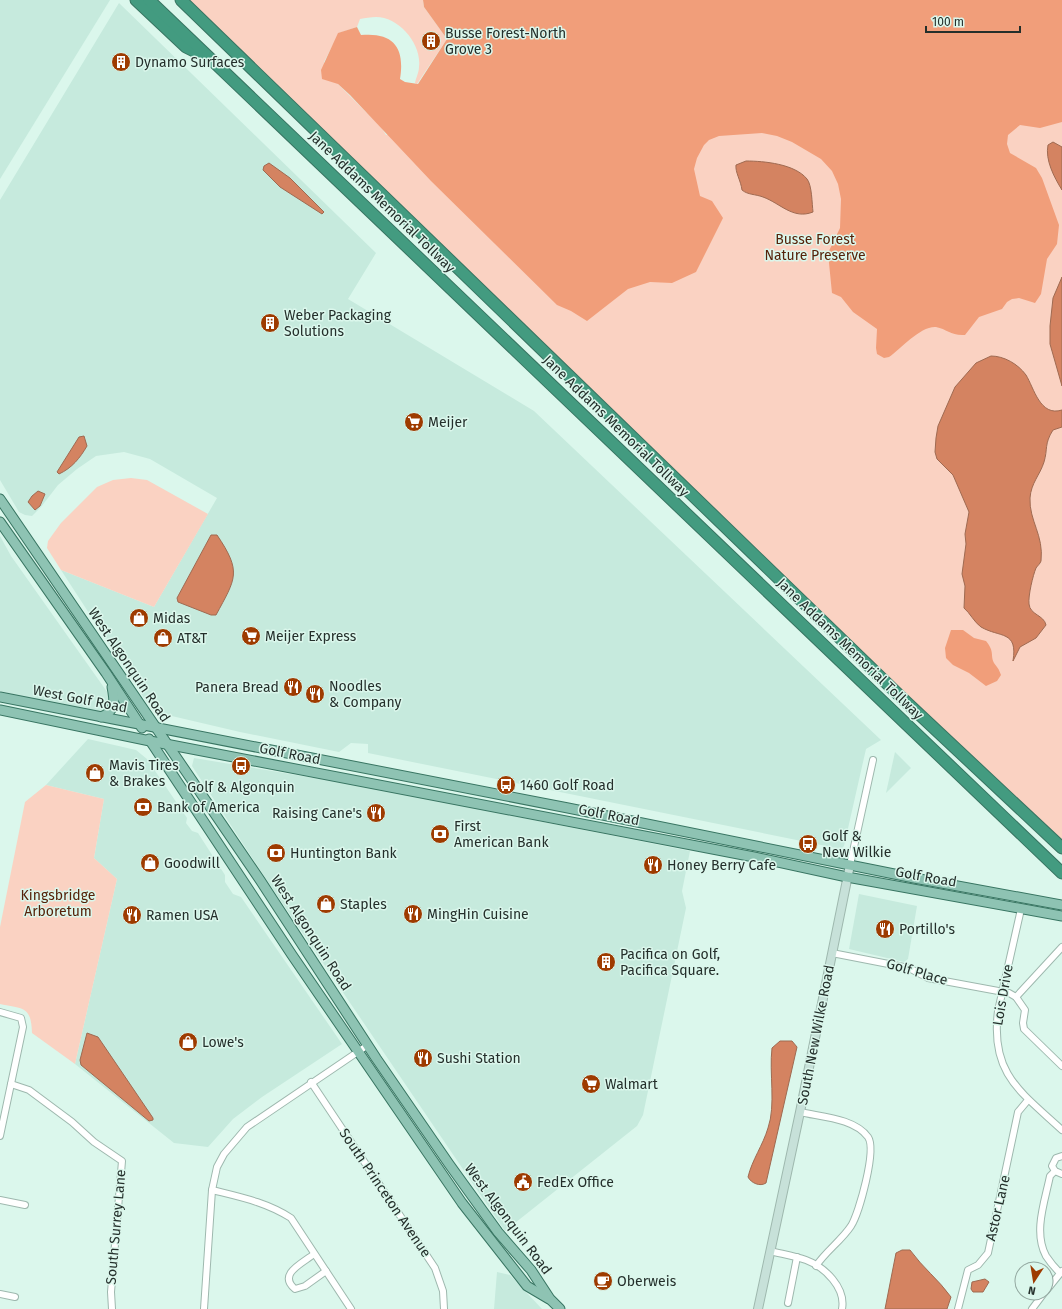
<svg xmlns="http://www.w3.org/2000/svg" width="1062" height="1309" font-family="'Fira Sans',sans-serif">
  <rect width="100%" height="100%" fill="#dbf7ec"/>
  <g fill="#c6eadd">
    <path d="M0,0H110L0,179Z"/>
    <path d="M119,3L376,253L348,299L534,411L881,740L866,749L844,846L841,849L368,753V744L351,743L339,752L240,732L159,713L146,701L61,570L154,607L217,498L150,459L124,452L96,456L77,469L58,485L41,507L32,516L25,515L19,512L0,480V200Z"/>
    <path d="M0,536L11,556L110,696L108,707L103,713L96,714L0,691Z"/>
    <path d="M88,739L136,750L147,759L187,818L186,823L192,831L198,833L225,875V882L233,894L241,897L342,1044L262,1097L233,1119L208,1147L174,1143L75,1064L117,879L94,858L104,799L46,785Z"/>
    <path d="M895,752L911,768L886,793Z"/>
    <path d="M194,758L357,785L690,851L682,891L686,908L643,1115L637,1126L505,1231L270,885L192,766Z"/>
    <path d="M859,894L917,906L908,959L904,962L849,949Z"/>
    <path d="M497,1272L510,1275L542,1309H494Z"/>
  </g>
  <g fill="#fad2c2">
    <path d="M182,0H423L424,7L447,39L417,84L415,83C416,78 419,72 419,67C422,44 399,17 376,17C371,17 365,18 360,19L357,27L339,33L324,62L338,84L381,127L386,135L1062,0V847Z"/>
    <path d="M131,478L147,480L208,514L154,607L61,570L47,548L48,541L61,523L97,487L113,480Z"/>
    <path d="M46,785L104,799L94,858L117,879L75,1064L32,1033C31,1006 24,1009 0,1004V927L25,802Z"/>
  </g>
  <g fill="#f19e7a">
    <path d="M423,0H1062V122L1040,128L1020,125L1008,135L1007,144L1010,153L1036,168L1042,178L1059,225L1057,244L1047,259L1041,294L1035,303L1019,298L1012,299L1007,302L1002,309L979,317L965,335C951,336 947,329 936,327C920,326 901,349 889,357L884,358L877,354L876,348L877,329L853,312L841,297L832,293L828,253L840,228L841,199L838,184L832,171L821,159L792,142L777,136L762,133L719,136L709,140L704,145L697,158L694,169L700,196L712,201L723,218L696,272L672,283L650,282L628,289L587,321L571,311L557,305L431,181L350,95L338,84L322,79L321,70L338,33L357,27L361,35C394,32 405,48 400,79L405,82L418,84L447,39L424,7Z"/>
    <path d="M951,630H963L974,638L986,641C995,652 990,655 994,663C997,667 999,669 1001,675L997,681L986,686L969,673L953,665L946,658L945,648Z"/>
  </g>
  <g fill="#d48361" stroke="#9f6a51">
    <path d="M1053,142L1062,147V190C1054,177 1045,160 1048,145Z"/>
    <path d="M746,161C764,161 795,164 807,179C812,185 812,204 813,212C793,220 780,203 763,197C755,194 748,195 742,190C741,181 735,172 736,165Z"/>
    <path d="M269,163L290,178L324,212L322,214L280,187L263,170L264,166Z"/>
    <path d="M1062,277V386L1050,344V326L1053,298Z"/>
    <path d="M991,356C1004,356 1018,364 1026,375C1034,388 1040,417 1062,410V427L1053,430C1044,444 1048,449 1044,462C1040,475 1031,483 1030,498C1029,521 1044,535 1041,561C1040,564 1038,565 1036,568C1033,575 1028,596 1029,604C1030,615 1044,615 1046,625L1036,638L1020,647L1013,661C1018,630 1000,638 981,627C974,622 970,613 964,608L965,586L962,574L966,544L965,534L969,512L953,475L937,459L935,452L936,438L938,426L955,387L976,363Z"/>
    <path d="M84,436L87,446C80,458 72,468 59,474L57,472L79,437Z"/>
    <path d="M38,491L45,494L40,506L35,510L28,502L32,496Z"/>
    <path d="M211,535H217C242,572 236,578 216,615H211L178,602L177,598Z"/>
    <path d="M87,1033L98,1037L153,1118V1120L149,1121L81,1065L80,1060Z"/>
    <path d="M780,1041H792L797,1047L766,1183C760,1187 751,1183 748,1177C752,1160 763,1145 768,1128C776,1105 769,1073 772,1048Z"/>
    <path d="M902,1250H910C922,1267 939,1280 951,1297L947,1309H885L896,1253Z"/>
    <path d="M985,1279L989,1282L983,1292H973L971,1289L972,1282Z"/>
  </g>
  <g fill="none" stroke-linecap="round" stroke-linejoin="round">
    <defs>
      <g id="street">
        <path d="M850,865L873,760"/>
        <path d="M1021,909L998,1011C990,1074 1021,1092 1062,1130"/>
        <path d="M832,953L909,968L928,978L1009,993L1016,997L1025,1010L1023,1023L1024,1029L1062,1066"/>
        <path d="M1016,997L1062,947"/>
        <path d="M0,1012L21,1018L23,1027L0,1136"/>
        <path d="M311,1082L435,1268L443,1291L444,1309"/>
        <path d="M11,1084L29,1090L72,1122L94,1142L122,1161L111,1292L112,1309"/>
        <path d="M800,1112C821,1117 854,1118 868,1137C877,1150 859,1213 851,1226C841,1241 826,1251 816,1266"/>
        <path d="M1062,1156L1056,1158L1052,1166L1055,1171L1062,1174"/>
        <path d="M1055,1171L1050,1176C1045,1201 1033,1232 1046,1256C1050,1262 1055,1268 1060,1273"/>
        <path d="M212,1190C240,1197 266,1202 291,1218L351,1309"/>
        <path d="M0,1200L25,1205"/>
        <path d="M770,1251C782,1254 795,1256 806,1260C825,1267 846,1288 842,1309"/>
        <path d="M314,1254C303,1263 277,1274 295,1289L305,1286L326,1271"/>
        <path d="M1046,1291L1062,1271"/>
        <path d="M0,1294L15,1297"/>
        <path d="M788,1303L797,1257"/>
        <path d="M204,1309L212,1190L217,1167L224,1154L247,1127L368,1045"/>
        <path d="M958,1309L968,1270L978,1265L988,1253L1018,1112L1028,1100"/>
        <path d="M1032,1309L1044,1293"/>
      </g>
      <path id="secondary" d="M758,1309L800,1112L850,865"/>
      <g id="primary">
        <path d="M0,499L260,880L376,1058L449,1164L498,1232L531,1270L550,1299L560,1309"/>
        <path d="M0,522L106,673L142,728"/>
        <path d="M0,697L568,808L914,878L1062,905"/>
        <path d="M0,710L150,741L754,857L847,877L1062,916"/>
        <path d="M101,717C116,711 115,701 112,687"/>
        <path d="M149,739L292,955L462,1203L527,1286L549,1299"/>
      </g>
      <g id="highway">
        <path d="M136,0L186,47L200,54"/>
        <path d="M149,0L1062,873"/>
        <path d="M181,0L904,700L1062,848"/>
      </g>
    </defs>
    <use href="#street" stroke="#9eb8ae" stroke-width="8"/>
    <use href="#secondary" stroke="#9eb8ae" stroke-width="10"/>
    <use href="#primary" stroke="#387562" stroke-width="11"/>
    <use href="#highway" stroke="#387562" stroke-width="13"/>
    <use href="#street" stroke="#fff" stroke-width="6"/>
    <use href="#secondary" stroke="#c7e1d9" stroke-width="8"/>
    <use href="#primary" stroke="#8ec3b3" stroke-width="9"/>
    <use href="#highway" stroke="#439b80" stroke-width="11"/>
  </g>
  <defs>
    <symbol id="building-disc" viewBox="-11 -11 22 22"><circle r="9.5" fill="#9e3b00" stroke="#dbf7ec"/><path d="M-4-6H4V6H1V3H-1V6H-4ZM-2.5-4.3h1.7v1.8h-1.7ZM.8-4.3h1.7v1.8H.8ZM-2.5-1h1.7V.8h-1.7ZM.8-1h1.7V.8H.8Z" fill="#fff"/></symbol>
    <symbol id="supermarket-disc" viewBox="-11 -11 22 22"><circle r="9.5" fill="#9e3b00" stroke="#dbf7ec"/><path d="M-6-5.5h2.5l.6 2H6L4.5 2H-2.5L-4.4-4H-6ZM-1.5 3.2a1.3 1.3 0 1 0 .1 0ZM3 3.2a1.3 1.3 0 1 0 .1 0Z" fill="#fff"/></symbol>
    <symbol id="shop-disc" viewBox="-11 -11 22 22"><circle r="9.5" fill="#9e3b00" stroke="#dbf7ec"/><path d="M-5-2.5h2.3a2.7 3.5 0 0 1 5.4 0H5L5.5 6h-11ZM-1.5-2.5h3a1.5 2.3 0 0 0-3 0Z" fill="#fff"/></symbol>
    <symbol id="restaurant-disc" viewBox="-11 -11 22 22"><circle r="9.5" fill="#9e3b00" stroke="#dbf7ec"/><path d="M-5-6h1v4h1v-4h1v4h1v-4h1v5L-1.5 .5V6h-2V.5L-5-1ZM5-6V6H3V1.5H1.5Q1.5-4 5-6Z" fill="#fff"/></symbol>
    <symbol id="bus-disc" viewBox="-11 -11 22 22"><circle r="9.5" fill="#9e3b00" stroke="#dbf7ec"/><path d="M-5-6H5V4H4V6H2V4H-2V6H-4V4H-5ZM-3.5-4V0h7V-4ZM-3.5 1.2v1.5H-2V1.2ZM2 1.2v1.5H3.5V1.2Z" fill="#fff"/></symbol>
    <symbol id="bank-disc" viewBox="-11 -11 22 22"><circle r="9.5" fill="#9e3b00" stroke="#dbf7ec"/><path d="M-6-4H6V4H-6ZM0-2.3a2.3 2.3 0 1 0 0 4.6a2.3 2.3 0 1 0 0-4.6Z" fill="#fff"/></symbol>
    <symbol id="civic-disc" viewBox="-11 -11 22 22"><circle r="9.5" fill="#9e3b00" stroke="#dbf7ec"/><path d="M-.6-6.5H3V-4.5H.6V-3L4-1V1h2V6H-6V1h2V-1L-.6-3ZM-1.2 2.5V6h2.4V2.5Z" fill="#fff"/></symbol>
    <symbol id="cafe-disc" viewBox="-11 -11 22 22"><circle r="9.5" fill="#9e3b00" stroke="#dbf7ec"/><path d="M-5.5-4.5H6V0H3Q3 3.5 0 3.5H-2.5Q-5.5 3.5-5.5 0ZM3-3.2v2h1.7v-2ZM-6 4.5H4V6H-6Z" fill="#fff"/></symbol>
  </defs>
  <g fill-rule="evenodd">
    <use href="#building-disc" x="420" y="30" width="22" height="22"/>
    <use href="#building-disc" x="110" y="51" width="22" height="22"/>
    <use href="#building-disc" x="259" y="312" width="22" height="22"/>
    <use href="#supermarket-disc" x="403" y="411" width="22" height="22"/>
    <use href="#shop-disc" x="128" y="607" width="22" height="22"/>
    <use href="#supermarket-disc" x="240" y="625" width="22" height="22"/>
    <use href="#shop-disc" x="152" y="627" width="22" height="22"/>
    <use href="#restaurant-disc" x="282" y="676" width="22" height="22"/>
    <use href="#restaurant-disc" x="304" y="683" width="22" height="22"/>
    <use href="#bus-disc" x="230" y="755" width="22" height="22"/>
    <use href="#shop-disc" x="84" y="762" width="22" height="22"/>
    <use href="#bus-disc" x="495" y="774" width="22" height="22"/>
    <use href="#bank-disc" x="132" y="796" width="22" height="22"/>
    <use href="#restaurant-disc" x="365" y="802" width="22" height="22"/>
    <use href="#bank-disc" x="429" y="823" width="22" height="22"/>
    <use href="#bus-disc" x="797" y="833" width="22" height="22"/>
    <use href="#bank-disc" x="265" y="842" width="22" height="22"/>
    <use href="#shop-disc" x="139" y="852" width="22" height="22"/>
    <use href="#restaurant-disc" x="642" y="854" width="22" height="22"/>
    <use href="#shop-disc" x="315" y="893" width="22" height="22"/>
    <use href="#restaurant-disc" x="402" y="903" width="22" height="22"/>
    <use href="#restaurant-disc" x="121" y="904" width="22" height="22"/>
    <use href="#restaurant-disc" x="874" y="918" width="22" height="22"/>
    <use href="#building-disc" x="595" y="951" width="22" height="22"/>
    <use href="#shop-disc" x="177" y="1031" width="22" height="22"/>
    <use href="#restaurant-disc" x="412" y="1047" width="22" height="22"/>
    <use href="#supermarket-disc" x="580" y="1073" width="22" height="22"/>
    <use href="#civic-disc" x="512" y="1171" width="22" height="22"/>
    <use href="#cafe-disc" x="592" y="1270" width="22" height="22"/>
  </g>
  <g text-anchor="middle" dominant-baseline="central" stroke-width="3" stroke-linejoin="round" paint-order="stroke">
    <g font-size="14" fill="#242f2b" stroke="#dbf7ec" text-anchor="start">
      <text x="445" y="33">Busse Forest-North<tspan x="445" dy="16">Grove 3</tspan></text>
      <text x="135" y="62">Dynamo Surfaces</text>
      <text x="284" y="315">Weber Packaging<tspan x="284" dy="16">Solutions</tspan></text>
      <text x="428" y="422">Meijer</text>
      <text x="153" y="618">Midas</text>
      <text x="265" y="636">Meijer Express</text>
      <text x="177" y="638">AT&amp;T</text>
      <text x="329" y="686">Noodles<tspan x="329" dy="16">&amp; Company</tspan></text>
      <text x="279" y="687" text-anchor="end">Panera Bread</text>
      <text x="109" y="765">Mavis Tires<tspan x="109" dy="16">&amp; Brakes</tspan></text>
      <text x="520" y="785">1460 Golf Road</text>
      <text x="241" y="787" text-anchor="middle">Golf &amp; Algonquin</text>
      <text x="157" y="807">Bank of America</text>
      <text x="362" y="813" text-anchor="end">Raising Cane's</text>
      <text x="454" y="826">First<tspan x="454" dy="16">American Bank</tspan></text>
      <text x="822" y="836">Golf &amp;<tspan x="822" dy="16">New Wilkie</tspan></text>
      <text x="290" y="853">Huntington Bank</text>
      <text x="164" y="863">Goodwill</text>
      <text x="667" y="865">Honey Berry Cafe</text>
      <text x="340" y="904">Staples</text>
      <text x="427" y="914">MingHin Cuisine</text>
      <text x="146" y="915">Ramen USA</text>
      <text x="899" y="929">Portillo's</text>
      <text x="620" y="954">Pacifica on Golf,<tspan x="620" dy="16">Pacifica Square.</tspan></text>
      <text x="202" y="1042">Lowe's</text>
      <text x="437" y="1058">Sushi Station</text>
      <text x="605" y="1084">Walmart</text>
      <text x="537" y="1182">FedEx Office</text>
      <text x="617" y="1281">Oberweis</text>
    </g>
    <g font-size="14" fill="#242f2b" stroke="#dbf7ec">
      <text transform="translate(382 202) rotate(44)">Jane Addams Memorial Tollway</text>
      <text transform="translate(616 426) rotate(44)">Jane Addams Memorial Tollway</text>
      <text transform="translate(850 649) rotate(44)">Jane Addams Memorial Tollway</text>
      <text transform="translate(129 665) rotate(56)">West Algonquin Road</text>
      <text transform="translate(80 699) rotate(11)">West Golf Road</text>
      <text transform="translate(290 754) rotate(11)">Golf Road</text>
      <text transform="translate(609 815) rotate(11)">Golf Road</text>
      <text transform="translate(926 877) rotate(10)">Golf Road</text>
      <text transform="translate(311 933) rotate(57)">West Algonquin Road</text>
      <text transform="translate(917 972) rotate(16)">Golf Place</text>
      <text transform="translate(1003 995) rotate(-80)">Lois Drive</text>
      <text transform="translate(816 1035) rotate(-79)">South New Wilke Road</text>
      <text transform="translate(385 1193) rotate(56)">South Princeton Avenue</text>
      <text transform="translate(998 1208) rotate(-77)">Astor Lane</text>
      <text transform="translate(508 1219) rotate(53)">West Algonquin Road</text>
      <text transform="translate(116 1227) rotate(-85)">South Surrey Lane</text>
    </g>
    <g font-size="14" fill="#562209" stroke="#dbf7ec">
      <text x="815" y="239">Busse Forest<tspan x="815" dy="16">Nature Preserve</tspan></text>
      <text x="58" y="895">Kingsbridge<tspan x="58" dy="16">Arboretum</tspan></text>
    </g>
  </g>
  <g transform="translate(1034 1281) rotate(192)"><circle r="19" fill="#dbf7ec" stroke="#92a79f"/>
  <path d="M0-3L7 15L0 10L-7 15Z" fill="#9e3b00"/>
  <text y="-6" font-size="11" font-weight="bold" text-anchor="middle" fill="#242f2b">N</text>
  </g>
  <path d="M926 26v6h94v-6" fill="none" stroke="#242f2b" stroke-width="2"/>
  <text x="932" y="26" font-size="12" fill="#242f2b" stroke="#dbf7ec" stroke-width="3" paint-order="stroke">100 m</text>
</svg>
